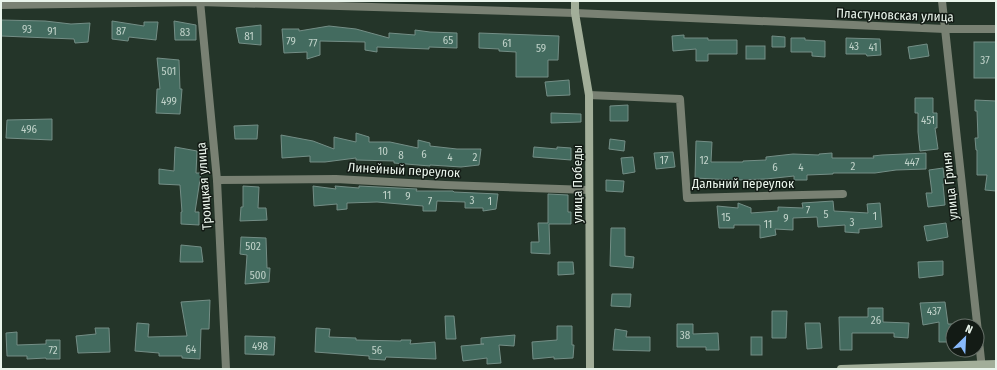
<svg xmlns="http://www.w3.org/2000/svg" width="997" height="370" font-family="'Fira Sans Condensed',sans-serif">
  <rect width="100%" height="100%" fill="#243529"/>
  <g fill="#436b5f" stroke="#748e86">
    <path d="M1,20L45,21L71,24L90,23L88,42L75,43L74,39L1,36Z"/>
    <path d="M112,21L144,26V22H158L156,40L129,37L128,41L112,39Z"/>
    <path d="M174,21L196,25V40H175Z"/>
    <path d="M261,25V45L239,43L236,28Z"/>
    <path d="M329,26L356,29L389,38V33L415,35V30L430,32L457,33V48L429,47V49L377,47V52L365,50V42L320,41V55L307,59V52L284,53L282,29H299V31Z"/>
    <path d="M479,33L559,36L558,60H548V77H516V52L499,51V49L479,48Z"/>
    <path d="M684,35V38H708V40H737V54H708V61H696V49L673,51L672,36Z"/>
    <path d="M772,36L785,37V47H772Z"/>
    <path d="M791,38H805V40L825,41V57L812,56V52H791Z"/>
    <path d="M846,38L880,39L881,55L867,56L866,54H846Z"/>
    <rect x="974" y="42" width="22" height="36"/>
    <path d="M927,44L929,56L910,59L908,47Z"/>
    <rect x="746" y="46" width="19" height="13"/>
    <path d="M157,58L179,60L180,89H182L180,114L156,113L157,89H160Z"/>
    <path d="M569,80L570,95L547,96L545,82Z"/>
    <path d="M915,98H933V113H937V128H935L938,149L920,151L918,132V113H915Z"/>
    <path d="M975,100L996,101V191L985,190L987,175H977V150H976L975,138H978L977,111H975Z"/>
    <path d="M628,105V121H610V106Z"/>
    <path d="M551,113L581,114V122L551,123Z"/>
    <path d="M52,119V140L6,138L7,120Z"/>
    <path d="M258,125L257,139H235L234,126Z"/>
    <path d="M356,133L369,137V142H390L418,148V140L430,143V146L457,149H481L479,165L461,167L430,165V166L394,163V161L356,160V158L325,162H310V156L282,158L281,135L313,141L334,149V137L356,142Z"/>
    <path d="M610,139L625,141L624,151L609,149Z"/>
    <path d="M696,141L712,142L711,162H743V161L766,160V157L793,154L819,155V154L832,153V158H874L873,156L882,155L926,153V169L896,170L875,173H833V174L807,175V180H794V176L766,179L735,180L695,178Z"/>
    <path d="M175,147L197,151L196,173H201L195,212H199V225L181,224V212H182L180,185L159,184V169L174,171Z"/>
    <path d="M534,147L557,149V147L571,148V160L533,157Z"/>
    <path d="M673,152L675,167L656,169L654,153Z"/>
    <path d="M633,157L635,172L623,174L621,158Z"/>
    <path d="M943,168L945,184H943L945,205L928,207L926,193H932L929,170Z"/>
    <path d="M606,180L624,181L623,192L606,191Z"/>
    <path d="M243,186L259,187L258,208H266L267,220L240,221L241,207H243Z"/>
    <path d="M313,186L336,189L335,186L359,188V186L417,189L416,191H453L454,192L498,194L496,209L483,211V208H465V202L437,201L436,211H423V206L377,202L347,203V209L337,210V204L314,206Z"/>
    <path d="M548,194L568,195V212H571V224H549L550,254L531,253V242H539L538,223H548Z"/>
    <path d="M833,201L834,211L868,213L867,204L880,203L882,227L859,229V233L845,232V225L818,227L817,217L793,218V230L775,229L776,235L760,238V225H734V228H719L717,206L738,208V203L751,208V213L778,211V207L803,208L802,203Z"/>
    <path d="M946,223L948,237L927,241L924,226Z"/>
    <path d="M611,228H625V256L634,257L633,268L610,266Z"/>
    <path d="M241,237L266,238L267,268H270L269,282L245,284L247,255L240,254Z"/>
    <path d="M181,245L201,247L203,262H180Z"/>
    <path d="M943,261V275L919,278L918,262Z"/>
    <path d="M558,262H573L574,274L558,275Z"/>
    <path d="M612,294H631L630,307L611,306Z"/>
    <path d="M210,300L209,329H201L200,359L182,358V356H159V353L135,351L137,323L149,324L148,337L187,336L181,302Z"/>
    <path d="M945,302L948,324H953V342H939V322L923,325L920,303Z"/>
    <path d="M868,308H883V322L909,323L908,338L894,337V333H852V350H840L839,317H868Z"/>
    <path d="M772,311H787L786,338H772Z"/>
    <path d="M445,316H454L456,339H446Z"/>
    <path d="M805,323H820L822,348L807,349Z"/>
    <path d="M677,324H693V334L718,333L719,350H706V347H677Z"/>
    <path d="M557,326H572V345H574L573,358L554,359V357L533,359L532,342L557,340Z"/>
    <path d="M95,328H109L110,352L78,353L76,336L96,334Z"/>
    <path d="M316,328L330,329L329,337L356,338V340L401,341V340H411L410,344L435,342L436,359L386,357L385,360L369,359V356L315,352Z"/>
    <path d="M615,329L627,331L626,337H650V351L613,350Z"/>
    <path d="M17,332V345L46,344V340H60V359H46V358L27,359V356H7L6,333Z"/>
    <path d="M515,335L514,346L499,345L501,363L487,364V358L463,361L461,346L484,344H481V338Z"/>
    <path d="M245,336L275,337L274,355L245,354Z"/>
    <rect x="751" y="337" width="11" height="18"/>
  </g>
  <g fill="none" stroke-linecap="round" stroke-linejoin="round">
    <g stroke="#798173" stroke-width="8">
      <path d="M200,1L217,180L226,369"/>
      <path d="M942,1L982,369"/>
      <path d="M1,5L200,2L575,13L945,29H996"/>
      <path d="M589,95L680,99L687,198L843,194"/>
      <path d="M217,180L336,179L445,185L589,190"/>
    </g>
    <g stroke="#a2ae99" stroke-width="8">
      <path d="M575,1V13L589,95L590,369"/>
      <path d="M841,369L996,364"/>
    </g>
  </g>
  <g text-anchor="middle" dominant-baseline="central" stroke-width="3" stroke-linejoin="round" paint-order="stroke">
    <g font-size="11" fill="#c0d2c9">
      <text x="27" y="29">93</text>
      <text x="52" y="31">91</text>
      <text x="121" y="31">87</text>
      <text x="185" y="32">83</text>
      <text x="249" y="36">81</text>
      <text x="448" y="40">65</text>
      <text x="291" y="41">79</text>
      <text x="313" y="43">77</text>
      <text x="507" y="43">61</text>
      <text x="854" y="46">43</text>
      <text x="873" y="47">41</text>
      <text x="541" y="48">59</text>
      <text x="985" y="60">37</text>
      <text x="169" y="71">501</text>
      <text x="169" y="101">499</text>
      <text x="928" y="120">451</text>
      <text x="29" y="129">496</text>
      <text x="383" y="151">10</text>
      <text x="424" y="154">6</text>
      <text x="401" y="155">8</text>
      <text x="450" y="157">4</text>
      <text x="475" y="157">2</text>
      <text x="664" y="160">17</text>
      <text x="704" y="160">12</text>
      <text x="912" y="162">447</text>
      <text x="853" y="166">2</text>
      <text x="775" y="167">6</text>
      <text x="801" y="167">4</text>
      <text x="387" y="195">11</text>
      <text x="408" y="196">9</text>
      <text x="472" y="200">3</text>
      <text x="430" y="201">7</text>
      <text x="490" y="201">1</text>
      <text x="808" y="210">7</text>
      <text x="826" y="214">5</text>
      <text x="875" y="216">1</text>
      <text x="726" y="217">15</text>
      <text x="786" y="218">9</text>
      <text x="852" y="222">3</text>
      <text x="768" y="224">11</text>
      <text x="253" y="246">502</text>
      <text x="258" y="275">500</text>
      <text x="934" y="311">437</text>
      <text x="876" y="320">26</text>
      <text x="685" y="335">38</text>
      <text x="260" y="346">498</text>
      <text x="191" y="349">64</text>
      <text x="53" y="350">72</text>
      <text x="377" y="350">56</text>
    </g>
    <g font-size="13" fill="#eaf5ec" stroke="#131b15">
      <text transform="translate(895 15) rotate(2)">Пластуновская улица</text>
      <text transform="translate(404 170) rotate(3)">Линейный переулок</text>
      <text x="743" y="183">Дальний переулок</text>
      <text transform="translate(577 184) rotate(-90)">улица Победы</text>
      <text transform="translate(204 186) rotate(-94)">Троицкая улица</text>
      <text transform="translate(950 186) rotate(-96)">улица Гриня</text>
    </g>
  </g>
  <rect width="997" height="370" fill="none" stroke="#eaf5ec" stroke-width="4"/>
  <g transform="translate(965 338) rotate(24)"><circle r="19" fill="#131b15" stroke="#69726b"/>
  <path d="M0-3L7 15L0 10L-7 15Z" fill="#88bafc"/>
  <text y="-6" font-size="11" font-weight="bold" text-anchor="middle" fill="#eaf5ec">N</text>
  </g>
</svg>
